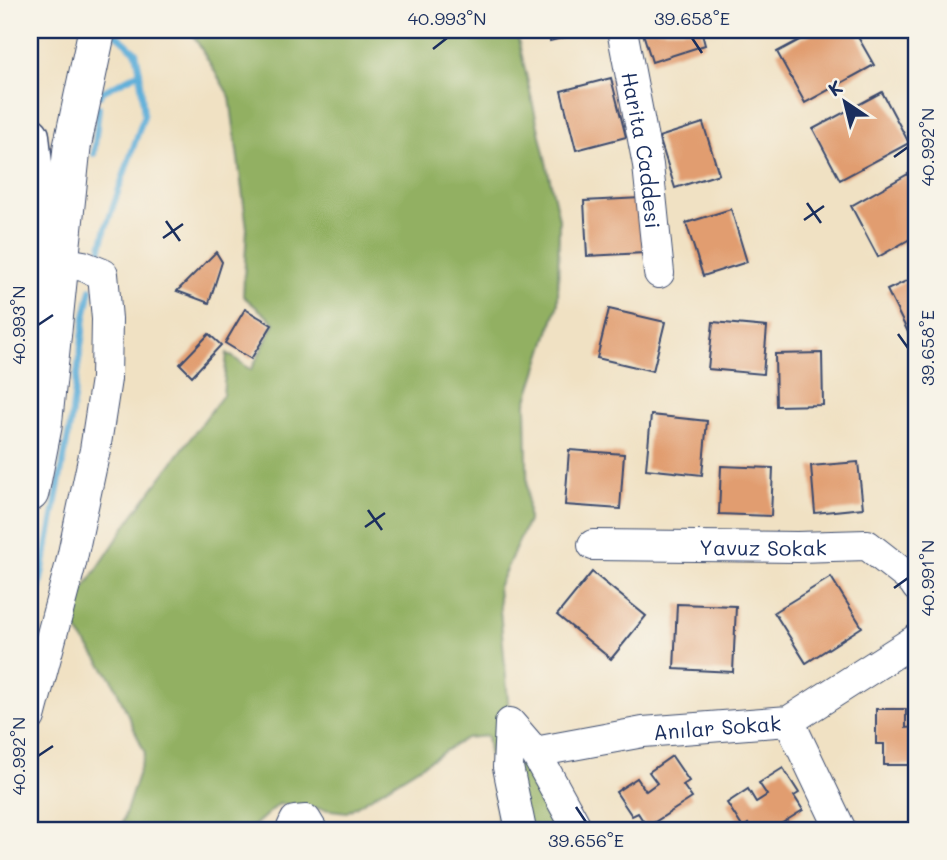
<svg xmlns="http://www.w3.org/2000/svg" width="947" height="860" font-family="Mali,sans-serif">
  <rect width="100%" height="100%" fill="#f7f3e8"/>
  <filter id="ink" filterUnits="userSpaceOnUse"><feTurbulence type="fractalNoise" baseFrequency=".0143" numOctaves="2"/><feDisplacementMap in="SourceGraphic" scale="14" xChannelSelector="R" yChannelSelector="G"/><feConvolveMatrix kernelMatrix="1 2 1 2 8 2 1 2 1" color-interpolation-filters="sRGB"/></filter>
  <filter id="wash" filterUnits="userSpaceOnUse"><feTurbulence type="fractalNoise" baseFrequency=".00686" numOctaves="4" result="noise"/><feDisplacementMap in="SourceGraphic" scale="28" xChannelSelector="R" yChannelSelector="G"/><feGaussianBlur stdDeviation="1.57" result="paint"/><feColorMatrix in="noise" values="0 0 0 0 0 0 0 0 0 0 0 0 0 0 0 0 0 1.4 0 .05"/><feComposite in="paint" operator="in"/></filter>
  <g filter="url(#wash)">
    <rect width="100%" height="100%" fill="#f0e1c3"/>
    <path fill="#92b062" stroke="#567060" stroke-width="2" d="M190,30H516L559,219L558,304L526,403L528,521L498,587L510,723L578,830H499L487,736L466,738L347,812L279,804L249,830H120L145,753L112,679L66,616L133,515L223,395L227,353L251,370L275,323L243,296L247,228L230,97Z"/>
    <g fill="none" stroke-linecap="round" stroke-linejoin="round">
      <g stroke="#5eafd9" stroke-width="6">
        <path d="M100,96V93L140,72"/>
        <path d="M94,154L99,107"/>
        <path d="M97,264L106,227L144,116L140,72L136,52L111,30"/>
        <path d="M30,631L34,617L70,426L85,317L91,289"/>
      </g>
    </g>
    <g id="blocks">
      <g fill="#e19d70">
        <path d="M546,30H588V31L550,41Z"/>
        <path d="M642,30H701L705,45L652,62Z"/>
        <path d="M818,30H854L874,65L805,103L777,52Z"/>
        <path d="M611,78L626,137L576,150L561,91Z"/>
        <path d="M882,92L909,143L840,180L813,129Z"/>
        <path d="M703,123L719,174L675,188L659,137Z"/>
        <path d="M917,169V235L878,257L851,206Z"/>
        <path d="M641,198L644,253L587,256L584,201Z"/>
        <path d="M731,209L747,262L703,276L686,223Z"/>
        <path d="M216,252L222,262L209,303L177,291Z"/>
        <path d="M917,276V337L912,340L887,290Z"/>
        <path d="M245,309L272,325L251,359L225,343Z"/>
        <path d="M609,309L665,322L653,371L597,358Z"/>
        <path d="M713,322L767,327L763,374L708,369Z"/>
        <path d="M209,334L221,345L192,376L180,364Z"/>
        <path d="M822,353L823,405L776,406L775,354Z"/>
        <path d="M651,415L707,421L702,475L646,469Z"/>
        <path d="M569,450L624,454L620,509L565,505Z"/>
        <path d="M858,462L863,508L815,513L811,466Z"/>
        <path d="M721,466L773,468L771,516L719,514Z"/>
        <path d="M592,572L646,616L611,659L557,615Z"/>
        <path d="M831,577L862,627L806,663L774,612Z"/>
        <path d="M677,604L736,606L733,672L674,669Z"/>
        <path d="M876,709H906V728L917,727V765H884V744H876Z"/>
        <path d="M672,756L689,781L683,785L692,798L647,827L638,813L632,816L616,792L637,778L646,791L657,783L649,772Z"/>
        <path d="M783,768L799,793L794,796L803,810L771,830H752L748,824L743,828L727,803L748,789L756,802L767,795L759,783Z"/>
      </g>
    </g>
  </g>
  <g filter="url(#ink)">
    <use href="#blocks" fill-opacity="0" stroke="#3b4a6d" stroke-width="2"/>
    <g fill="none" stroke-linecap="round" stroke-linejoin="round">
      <defs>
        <g id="minor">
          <path id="s1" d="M622,30L648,165L659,273"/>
          <path id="s2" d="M593,545L797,547L867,545L913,581L917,587"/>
          <path d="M30,717L71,563L95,450L106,379L107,319L103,274L83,266L60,262"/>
          <path d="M789,721L841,830"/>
          <path id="s3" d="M535,752L643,732L789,721L917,639"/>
          <path d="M291,830L295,821L306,820L312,830"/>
          <path d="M521,830L508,767L510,723L535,752L578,830"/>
        </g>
        <path id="major" d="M30,493L43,427L72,147L97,30"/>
        <path id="highway" d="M30,136L35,184L30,286"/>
      </defs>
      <use href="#minor" stroke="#3b4a6d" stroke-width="32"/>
      <use href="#major" stroke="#3b4a6d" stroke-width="39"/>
      <use href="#highway" stroke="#3b4a6d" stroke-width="41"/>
      <use href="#minor" stroke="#fff" stroke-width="30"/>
      <use href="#major" stroke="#fff" stroke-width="37"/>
      <use href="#highway" stroke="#fff" stroke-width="38"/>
    </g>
  </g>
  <path fill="none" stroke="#1b2f5e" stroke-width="2.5" d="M692,38L702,53M433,49L447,38M894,157L908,147M807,203L821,223M804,220L824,206M166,221L180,241M163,238L183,224M38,325L53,315M898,334L908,348M368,510L382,530M365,527L385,513M894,588L908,578M38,756L53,746M576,807L586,822"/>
  <g text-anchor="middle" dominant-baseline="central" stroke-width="7" stroke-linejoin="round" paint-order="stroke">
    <g font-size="21" fill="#1b2f5e" stroke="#f7f3e8">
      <text stroke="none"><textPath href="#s1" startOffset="122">Harita Caddesi</textPath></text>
      <text stroke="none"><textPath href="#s2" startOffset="170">Yavuz Sokak</textPath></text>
      <text stroke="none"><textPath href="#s3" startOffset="184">Anılar Sokak</textPath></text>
    </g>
  </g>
  <rect width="947" height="860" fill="none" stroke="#f7f3e8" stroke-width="77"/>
  <g transform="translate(845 102) rotate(325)" stroke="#f7f3e8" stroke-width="5" paint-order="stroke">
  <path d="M0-5L12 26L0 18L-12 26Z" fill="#1b2f5e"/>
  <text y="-10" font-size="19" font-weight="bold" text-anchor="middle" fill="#1b2f5e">K</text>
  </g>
  <rect x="38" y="38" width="870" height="784" fill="none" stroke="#1b2f5e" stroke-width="2.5"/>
  <g font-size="18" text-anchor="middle" fill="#1b2f5e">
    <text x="447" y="25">40.993°N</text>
    <text x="692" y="25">39.658°E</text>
    <text transform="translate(928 147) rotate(-90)" y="6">40.992°N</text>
    <text transform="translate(19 325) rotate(-90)" y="6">40.993°N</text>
    <text transform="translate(928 348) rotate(-90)" y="6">39.658°E</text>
    <text transform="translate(928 578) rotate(-90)" y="6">40.991°N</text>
    <text transform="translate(19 756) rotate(-90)" y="6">40.992°N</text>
    <text x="586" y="847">39.656°E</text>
  </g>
</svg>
